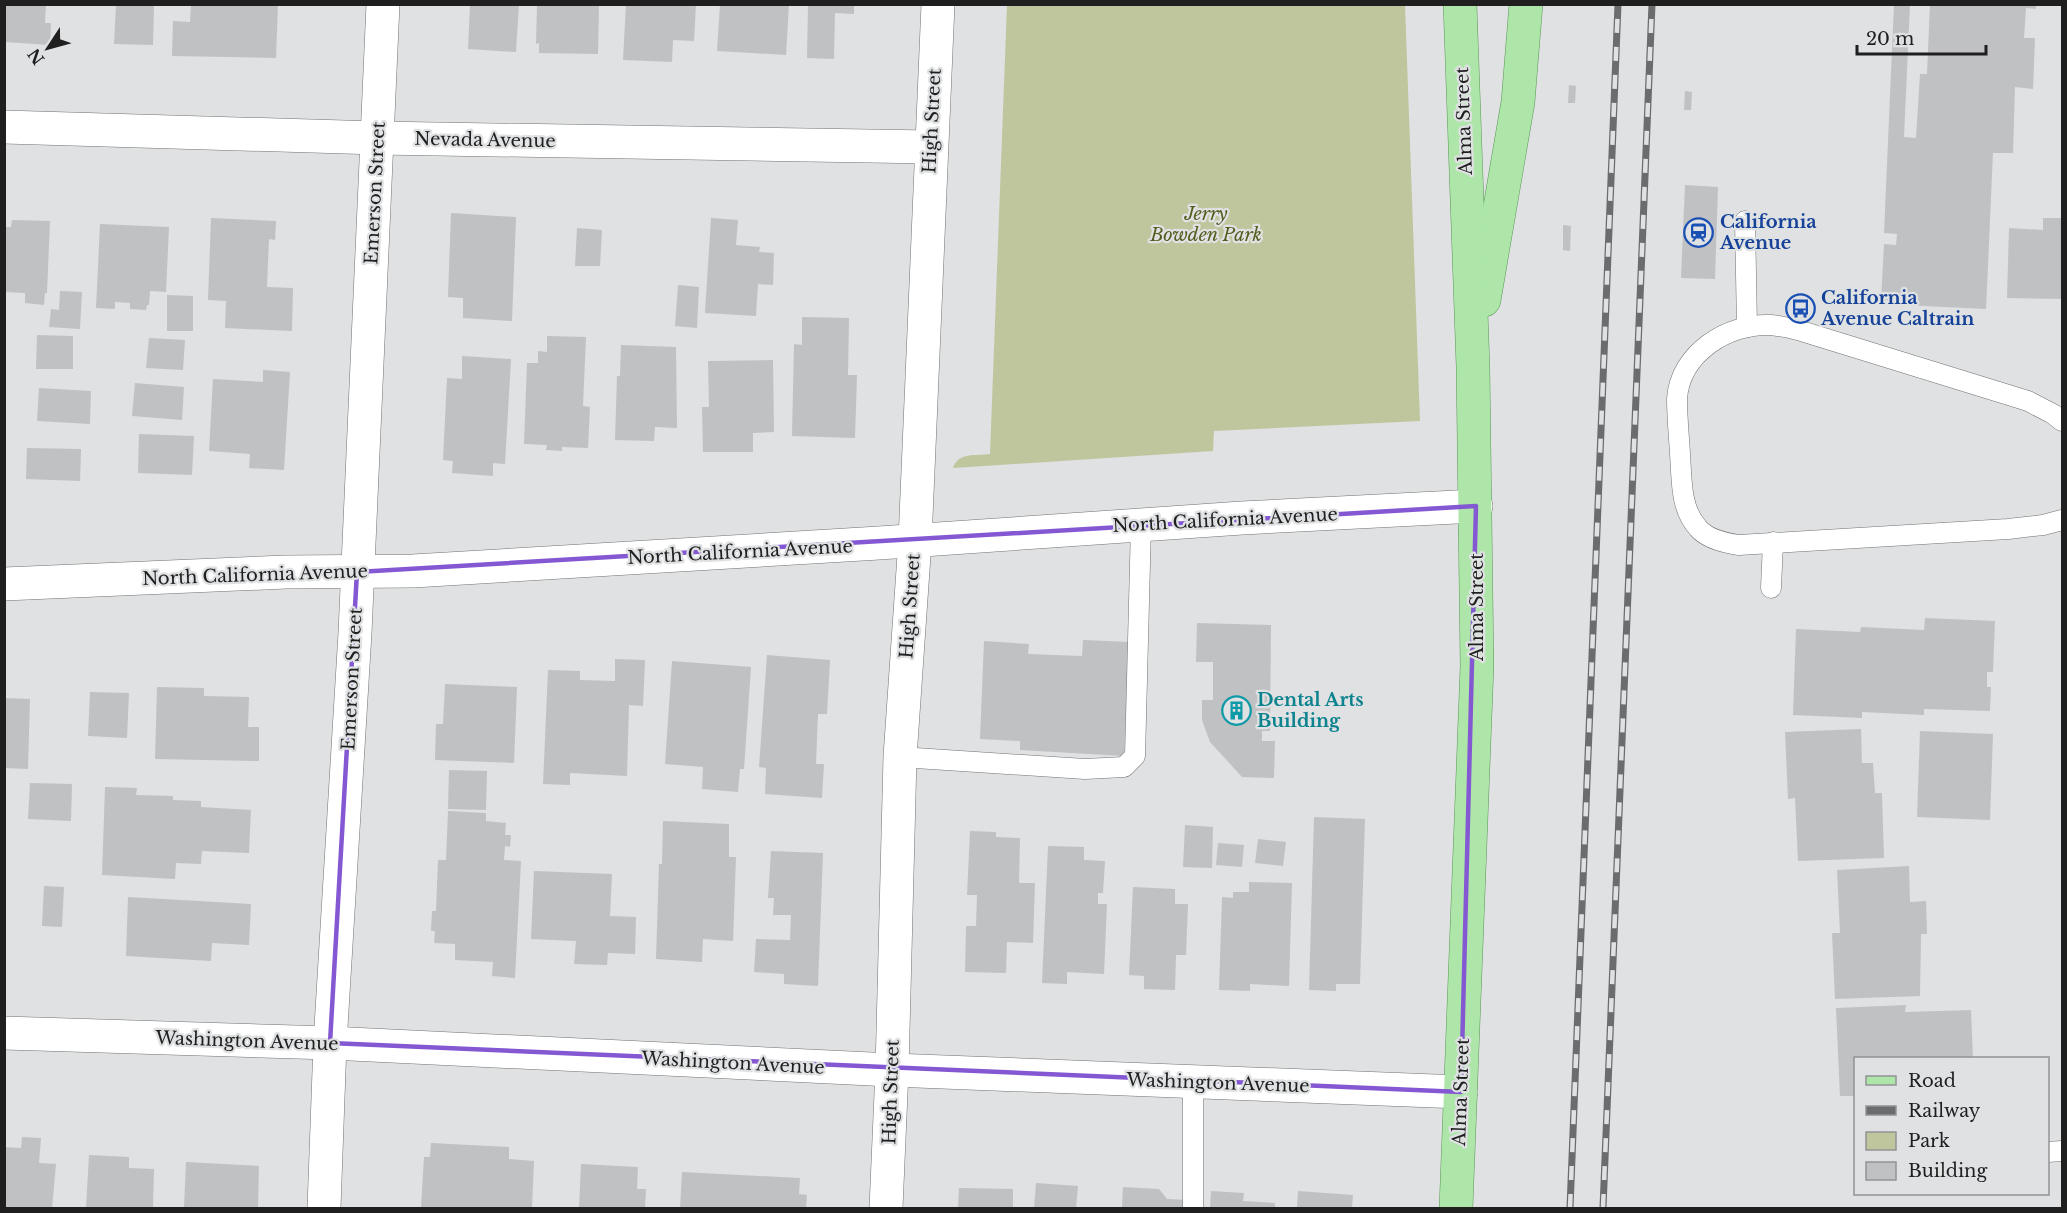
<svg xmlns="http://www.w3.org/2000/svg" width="2067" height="1213" font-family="'Libre Baskerville',serif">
  <rect width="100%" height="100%" fill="#dfe1e2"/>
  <path fill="#bfc69d" d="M1007,5H1405L1420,421L1214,431L1213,451L953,468C958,452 976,456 990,454Z"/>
  <g fill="#c0c1c2">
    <path d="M4,4H46L45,23H51L50,45L4,42Z"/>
    <path d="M116,4L154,6L153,45L114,44Z"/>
    <path d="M191,4H278L276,58L172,56L173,21L190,22Z"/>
    <path d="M470,4H519L516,52L468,49Z"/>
    <path d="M537,4H599L598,54L539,53V43L536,44Z"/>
    <path d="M626,4H696L694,41L673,40L672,62L623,60Z"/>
    <path d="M720,4H789L786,55L717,51Z"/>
    <path d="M808,4H854V14L835,13L834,59L807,58Z"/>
    <path d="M1894,4H1910L1904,137L1916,138L1920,74H1927L1930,4H2036V9L2026,8L2024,38H2035L2033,89L2015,87L2013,153H1993L1986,309L1903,305V301L1881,300L1884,244L1896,245L1897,234L1884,233Z"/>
    <path d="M1569,85L1576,86L1575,103H1568Z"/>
    <path d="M1685,91L1692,92L1691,110H1684Z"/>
    <path d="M1685,185L1718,187L1715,279L1681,278Z"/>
    <path d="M451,213L516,217L512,321L463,318V298L448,297Z"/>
    <path d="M211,218L276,221L275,240L269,239L267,287L293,288L292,331L225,328L226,301L208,300Z"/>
    <path d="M711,218L738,220L736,245L760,247L759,252L774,253L773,285L758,284L756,316L705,313Z"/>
    <path d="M2043,218H2062V299L2007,298L2009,228L2043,230Z"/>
    <path d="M12,220L50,221L47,293H45L44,305L25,303V293L4,292V227H11Z"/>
    <path d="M100,224L169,227L166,292L150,291L149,305H147L146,310L130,309V303L115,302V309L96,308Z"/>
    <path d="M1563,225L1571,226L1570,251L1563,250Z"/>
    <path d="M577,228L602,230L600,266H575Z"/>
    <path d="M678,285L699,287L697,328L675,326Z"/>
    <path d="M60,291L82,292L80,329L49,327L51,309L59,310Z"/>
    <path d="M167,295L193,296V331H167Z"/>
    <path d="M802,317L849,318L848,375H857L855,438L792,436L794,344L802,345Z"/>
    <path d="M37,335L73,336V369H36Z"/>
    <path d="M547,336L586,337L583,406L590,407L588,448L562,447V451L546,450L547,445L524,444L527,363H538V351L547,352Z"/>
    <path d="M149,338L185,340L183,370L146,368Z"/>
    <path d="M621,345L676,347L677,428L655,427L654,441L615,440L617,376H620Z"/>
    <path d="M462,356L511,359L505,464L493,463V476L452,473L453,461L443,460L447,378L462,379Z"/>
    <path d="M773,360L774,432L753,433V452H703L702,407H709L708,361Z"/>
    <path d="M263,370L290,372L284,470L249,468L250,454L209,451L213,379L263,382Z"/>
    <path d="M135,383L184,387L182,420L132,416Z"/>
    <path d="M39,388L91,391L90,424L37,421Z"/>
    <path d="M139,434L194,436L192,475L138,473Z"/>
    <path d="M27,448L81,449L80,481L26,479Z"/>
    <path d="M1925,618L1995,621L1993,672H1987V687H1991L1990,711L1924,709V715L1862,712V718L1793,715L1796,629L1860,632L1861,627L1924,630Z"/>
    <path d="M1197,623L1271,625L1270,731H1262V741H1275L1274,778L1242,777L1210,742L1202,720V700H1213V662H1196Z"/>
    <path d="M1083,640L1130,642L1124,756L1020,750V741L980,739L984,641L1029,644L1028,654L1082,656Z"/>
    <path d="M767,655L830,660L827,714H818L816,764H824L822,798L765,794L766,768L759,767Z"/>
    <path d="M615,659L645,660L643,706L629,705L627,776L570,773V785L543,784L548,670L580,671V680L615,681Z"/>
    <path d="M672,661L751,667L744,769H740L738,792L702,789L703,767L665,764Z"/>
    <path d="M445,684L517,687L514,763L435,760L436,724H443Z"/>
    <path d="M157,687L204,688V696L249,697L248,727H259V761L155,759Z"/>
    <path d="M90,692L129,693L127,738L88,736Z"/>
    <path d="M4,698L30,699L28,769L4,768Z"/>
    <path d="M1861,729L1862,763H1873L1875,793H1882L1884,858L1798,861L1795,798L1788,799L1785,732Z"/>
    <path d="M1920,731L1993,734L1990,820L1917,817Z"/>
    <path d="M449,770L487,771L486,810L448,809Z"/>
    <path d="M30,783L72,784L71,821L28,819Z"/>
    <path d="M105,787L137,788L136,795L173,796V800L201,801V807L251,810L249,853L202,851L201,864L176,863L175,879L102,875Z"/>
    <path d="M448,811L486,813V821L506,823L505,835H511L510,847L505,846L504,860L521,861L515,978L492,976L493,962L455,960V944L434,943L435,931H431L432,911H436L438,860H446Z"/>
    <path d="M1314,817L1365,819L1360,984H1336V991L1309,990Z"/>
    <path d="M663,821L729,824V857H736L733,941L703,939L702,962L656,959L659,864H662Z"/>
    <path d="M1185,825L1213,827L1212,868L1183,867Z"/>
    <path d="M970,831L996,832V837L1020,838L1019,883H1035L1033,943L1007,942L1006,973L965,972L966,926H976L977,895H967Z"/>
    <path d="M1258,839L1286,842L1283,866L1255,863Z"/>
    <path d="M1218,843L1244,845L1242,867L1216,865Z"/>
    <path d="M1048,846L1084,847V860L1105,861L1103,893H1098V904H1107L1104,974L1067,972V984L1042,983Z"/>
    <path d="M771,851L823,853L818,986L784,984V974L754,972L756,939L790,940L791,915H773L774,898H768Z"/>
    <path d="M1909,866L1910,902L1926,901L1927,934H1921L1920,996L1835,999L1832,933H1840L1837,870Z"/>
    <path d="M534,871L612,874L610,916L636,917L635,954L608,953L607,965L574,964L576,941L531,939Z"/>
    <path d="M1249,882L1292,883L1289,986L1250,984V991L1219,990L1222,897L1233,898V892H1249Z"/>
    <path d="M44,886L64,887L62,927L42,926Z"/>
    <path d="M1133,887L1175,889V904H1188L1186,955H1176L1175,990L1144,989V976L1129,975Z"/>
    <path d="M128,897L251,904L249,945L212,943L211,961L126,956Z"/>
    <path d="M1906,1005L1905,1012L1971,1010L1973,1058H1856V1096H1840L1836,1008Z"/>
    <path d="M22,1137L41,1138L39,1163L56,1164L52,1208H4V1147L21,1148Z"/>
    <path d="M431,1143L509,1147V1159L534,1161L532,1208H421L424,1157H430Z"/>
    <path d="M89,1155L129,1157V1168L154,1169L153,1208H86Z"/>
    <path d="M186,1162L259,1166L258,1208H184Z"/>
    <path d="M581,1164L638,1167L637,1189H646L645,1208H579Z"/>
    <path d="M682,1172L800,1178L799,1194L807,1195L806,1208H680Z"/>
    <path d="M1036,1183L1078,1186L1076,1208H1034Z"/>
    <path d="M1123,1187L1159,1189L1167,1199L1188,1200V1208H1122Z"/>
    <path d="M959,1188L1013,1189V1208H958Z"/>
    <path d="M1211,1191L1244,1193L1243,1201L1275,1203V1208H1210Z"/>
    <path d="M1298,1191L1353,1195L1352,1208H1297Z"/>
  </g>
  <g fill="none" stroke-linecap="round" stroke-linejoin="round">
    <defs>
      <g id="service">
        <path d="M1745,221L1747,327"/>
        <path d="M2062,421L2053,414L2028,401L1798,330C1790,328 1780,326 1771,325C1728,323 1680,353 1677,399C1677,417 1679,436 1680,454C1682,480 1680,508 1698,528C1707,539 1725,543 1739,545L2008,529L2043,525L2062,520"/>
        <path d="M1771,588L1773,542"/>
        <path d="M900,757L1085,769L1124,767L1135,756L1141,525"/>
        <path d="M2048,1152L2062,1151"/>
        <path d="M1193,1208V1082"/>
      </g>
      <g id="minor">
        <path d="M4,127L378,138L931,147"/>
        <path d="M4,584L286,572L413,571L879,543L1242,518L1476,506"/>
        <path d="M4,1033L330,1043L892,1070L1461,1092"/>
        <path d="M324,1208L330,1043L355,633L383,4"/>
        <path d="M886,1208L892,1070L900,757L915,541L938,4"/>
      </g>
      <g id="primary">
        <path d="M1484,300L1518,102L1526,4"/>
        <path d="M1456,1208L1477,666L1473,367L1460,4"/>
      </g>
    </defs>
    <use href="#service" stroke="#717273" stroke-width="21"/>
    <use href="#minor" stroke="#717273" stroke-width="34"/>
    <use href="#primary" stroke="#599655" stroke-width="34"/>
    <use href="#service" stroke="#fff" stroke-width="20"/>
    <use href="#minor" stroke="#fff" stroke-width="33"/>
    <use href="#primary" stroke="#aee6aa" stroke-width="33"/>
    <defs>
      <g id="rail">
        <path d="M1570,1208L1618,4"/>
        <path d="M1603,1208L1652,4"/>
      </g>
    </defs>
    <use href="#rail" stroke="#6b6c6d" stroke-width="7"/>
    <use href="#rail" stroke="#dfe1e2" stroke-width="4.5" stroke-dasharray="14" stroke-linecap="butt"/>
  </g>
  <path fill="none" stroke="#8458d2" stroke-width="4.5" stroke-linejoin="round" d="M1476,506L1461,1092L330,1043L357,572Z"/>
  <defs>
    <symbol id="station-ring" viewBox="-11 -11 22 22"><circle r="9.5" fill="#dfe1e2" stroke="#1a4fb4" stroke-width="1.5"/><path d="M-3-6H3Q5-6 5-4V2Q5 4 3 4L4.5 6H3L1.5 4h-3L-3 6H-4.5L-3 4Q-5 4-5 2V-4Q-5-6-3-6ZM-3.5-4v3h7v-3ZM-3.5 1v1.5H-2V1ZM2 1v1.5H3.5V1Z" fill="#1a4fb4"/></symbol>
    <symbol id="bus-ring" viewBox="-11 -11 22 22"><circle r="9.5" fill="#dfe1e2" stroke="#1a4fb4" stroke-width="1.5"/><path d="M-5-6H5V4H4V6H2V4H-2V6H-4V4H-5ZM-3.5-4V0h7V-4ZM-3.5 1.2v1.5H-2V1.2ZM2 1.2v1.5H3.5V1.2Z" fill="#1a4fb4"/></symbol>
    <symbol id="building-ring" viewBox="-11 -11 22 22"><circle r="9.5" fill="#dfe1e2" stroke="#0f9aa8" stroke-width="1.5"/><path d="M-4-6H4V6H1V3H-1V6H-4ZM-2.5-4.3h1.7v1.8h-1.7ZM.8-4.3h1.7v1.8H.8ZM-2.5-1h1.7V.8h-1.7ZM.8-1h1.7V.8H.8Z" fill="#0f9aa8"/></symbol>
  </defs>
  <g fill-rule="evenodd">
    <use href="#station-ring" x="1682" y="216" width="33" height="33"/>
    <use href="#bus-ring" x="1784" y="292" width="33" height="33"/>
    <use href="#building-ring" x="1220" y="694" width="33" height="33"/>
  </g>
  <g text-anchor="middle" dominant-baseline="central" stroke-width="4.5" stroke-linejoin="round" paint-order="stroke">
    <g font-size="18" fill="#1f1f20" stroke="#dfe1e2">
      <text transform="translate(932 121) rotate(-87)">High Street</text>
      <text transform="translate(1464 121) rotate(-92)">Alma Street</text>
      <text transform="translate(485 140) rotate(1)">Nevada Avenue</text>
      <text transform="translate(375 193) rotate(-87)">Emerson Street</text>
      <text transform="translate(1225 520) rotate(-3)">North California Avenue</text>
      <text transform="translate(740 552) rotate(-3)">North California Avenue</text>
      <text transform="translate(255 575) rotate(-2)">North California Avenue</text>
      <text transform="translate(910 606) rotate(-86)">High Street</text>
      <text transform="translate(1477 607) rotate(-90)">Alma Street</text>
      <text transform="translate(352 679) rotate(-87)">Emerson Street</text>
      <text transform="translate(247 1041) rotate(2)">Washington Avenue</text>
      <text transform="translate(733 1063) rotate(3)">Washington Avenue</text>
      <text transform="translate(1218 1083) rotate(2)">Washington Avenue</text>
      <text transform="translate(891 1092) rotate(-88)">High Street</text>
      <text transform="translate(1461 1092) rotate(-88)">Alma Street</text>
    </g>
    <g font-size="18" font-style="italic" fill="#555d1e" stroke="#dfe1e2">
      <text x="1206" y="214">Jerry<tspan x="1206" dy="21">Bowden Park</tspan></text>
    </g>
    <g font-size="18" font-weight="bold" fill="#164399" stroke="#dfe1e2" text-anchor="start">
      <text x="1720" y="222">California<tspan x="1720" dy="21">Avenue</tspan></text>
      <text x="1821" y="298">California<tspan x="1821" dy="21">Avenue Caltrain</tspan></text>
    </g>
    <g font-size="18" font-weight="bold" fill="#0d838f" stroke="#dfe1e2" text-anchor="start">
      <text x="1257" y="700">Dental Arts<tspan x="1257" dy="21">Building</tspan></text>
    </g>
  </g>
  <rect width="2067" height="1213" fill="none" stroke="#1f1f20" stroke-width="12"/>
  <rect x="1854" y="1057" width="195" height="138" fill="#dfe1e2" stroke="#929394" stroke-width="1.5"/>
  <rect x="1866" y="1076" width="30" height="9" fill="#aee6aa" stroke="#929394" stroke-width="1.5"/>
  <text x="1908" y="1087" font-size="18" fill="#1f1f20">Road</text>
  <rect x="1866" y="1106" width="30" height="9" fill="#6b6c6d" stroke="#929394" stroke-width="1.5"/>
  <text x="1908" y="1117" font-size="18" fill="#1f1f20">Railway</text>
  <rect x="1866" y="1132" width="30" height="18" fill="#bfc69d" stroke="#929394" stroke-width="1.5"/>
  <text x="1908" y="1147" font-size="18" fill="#1f1f20">Park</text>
  <rect x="1866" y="1162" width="30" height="18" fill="#c0c1c2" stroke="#929394" stroke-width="1.5"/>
  <text x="1908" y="1177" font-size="18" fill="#1f1f20">Building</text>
  <g transform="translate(48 48) rotate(234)" stroke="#dfe1e2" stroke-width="4.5" paint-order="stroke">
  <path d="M0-4.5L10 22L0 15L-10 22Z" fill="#1f1f20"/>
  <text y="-9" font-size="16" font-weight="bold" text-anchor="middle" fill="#1f1f20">N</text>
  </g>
  <path d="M1857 45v9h129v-9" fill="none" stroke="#1f1f20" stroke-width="3"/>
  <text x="1866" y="45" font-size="18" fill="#1f1f20" stroke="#dfe1e2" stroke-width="4.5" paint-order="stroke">20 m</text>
</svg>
